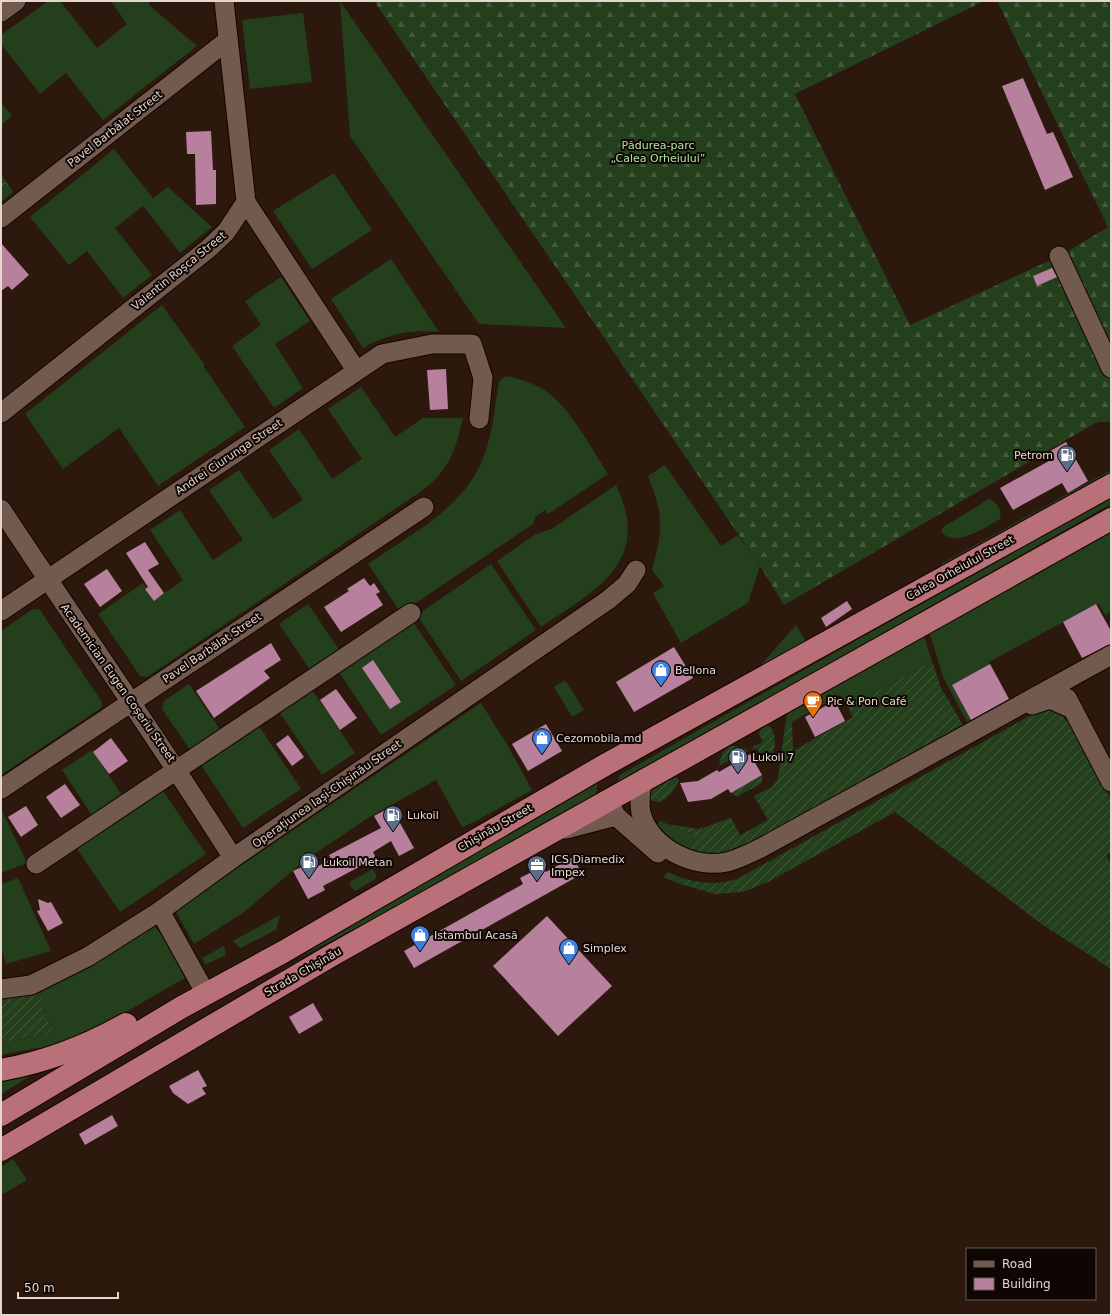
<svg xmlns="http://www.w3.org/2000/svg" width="1112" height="1316" font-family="'DejaVu Sans',sans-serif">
  <defs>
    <pattern id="forest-firs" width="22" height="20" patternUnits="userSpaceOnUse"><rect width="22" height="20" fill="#233f1c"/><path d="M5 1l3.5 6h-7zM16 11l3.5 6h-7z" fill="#435a3c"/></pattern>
    <pattern id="park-crowns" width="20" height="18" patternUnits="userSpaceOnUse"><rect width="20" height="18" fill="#233f1c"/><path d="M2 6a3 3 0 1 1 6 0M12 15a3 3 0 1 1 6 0" fill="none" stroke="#435a3c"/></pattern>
    <pattern id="garden-furrows" width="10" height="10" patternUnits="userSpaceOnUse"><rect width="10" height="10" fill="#233f1c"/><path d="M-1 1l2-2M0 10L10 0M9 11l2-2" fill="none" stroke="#435a3c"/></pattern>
  </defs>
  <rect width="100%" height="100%" fill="#2d180e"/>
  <g fill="#233f1c">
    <path d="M48,1H60L97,48L127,24L111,1H149L150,6L197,46L103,120L66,73L40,94L1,44V35Z"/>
    <path d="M340,1L566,328L479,324L350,136Z"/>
    <path d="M303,13L312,82L250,89L242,20Z"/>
    <path d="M1,102L12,116L1,125Z"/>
    <path d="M114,149L153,198L168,187L212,227L180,253L143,206L115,228L152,275L123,298L87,251L69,265L30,217Z"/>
    <path d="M334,173L372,230L312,269L273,211Z"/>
    <path d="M391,259L439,332C411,329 387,334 363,348L331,299Z"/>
    <path d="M281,277L310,321L275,344L303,388L274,408L232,346L261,325L245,301Z"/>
    <path d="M162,305L205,365L204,367L245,427L158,486L119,428L63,469L25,414Z"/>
    <path d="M506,376C519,379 531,382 543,389C568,404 592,449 608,474L548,514L545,510L535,517L533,524L401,613L368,564C412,533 467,507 485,453C493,430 495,404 499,381Z"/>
    <path d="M361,387L395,437L423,418H463C455,451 449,472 420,492L147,677L140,676L98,614L143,583L154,600L183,580L150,530L180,510L213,560L243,540L209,490L239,470L273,519L303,500L269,450L299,429L332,479L362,459L328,409Z"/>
    <path d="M665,465L721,546L738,535L760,566L748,603L681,643L653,593L664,586L652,570C663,530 664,515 648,476Z"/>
    <path d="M1111,470V474L943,567L941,564Z"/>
    <path d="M616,485C653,562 596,590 541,627L497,561L534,535L553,528Z"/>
    <path d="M1111,498V504L617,784L620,775L832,654Z"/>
    <path d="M989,499C997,502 1002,510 1000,519C988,526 951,551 941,530L945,526Z"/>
    <path d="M1111,529V610L1106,616L1098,603L989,662L990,664L952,685L973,724L969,726L943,677L929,631Z"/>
    <path d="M491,564L536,630L461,681L417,615Z"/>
    <path d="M308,604L342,654L312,673L279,624Z"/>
    <path d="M33,609L40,610L102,702L101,708L1,775V631Z"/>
    <path d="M411,619L456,685L381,735L337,669Z"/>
    <path d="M796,625L808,644L758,671L760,666Z"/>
    <path d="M923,633L932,661L848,707L840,695L785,726L787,712Z"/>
    <path d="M565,680L584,710L572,717L554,687Z"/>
    <path d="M189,684L223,734L193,754L162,709L164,701Z"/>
    <path d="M310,687L355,753L322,775L277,709Z"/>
    <path d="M481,703L508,746L532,790L474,822L462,827L436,780L368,818L304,861L243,913L194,944L175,910Z"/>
    <path d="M257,723L301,789L243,828L199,762Z"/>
    <path d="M92,750L125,800L95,820L62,770Z"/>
    <path d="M598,780L596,796L470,868L297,959L390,900Z"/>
    <path d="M161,788L206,854L120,912L75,846Z"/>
    <path d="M1,809L27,863L1,873Z"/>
    <path d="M660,821L694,835L688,855L682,851L656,826Z"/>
    <path d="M373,869L377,878L355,891L350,886L351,881Z"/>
    <path d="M668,872L682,878L680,884L663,877Z"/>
    <path d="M18,878L51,951L6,964L1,948V884Z"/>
    <path d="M280,915L276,930L240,948L233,941Z"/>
    <path d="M154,926L163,937L185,978L75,1041L48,1050L36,1048L1,1055V1043L52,1032L45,1016L41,989L91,966Z"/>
    <path d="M224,946L226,955L205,965L202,958Z"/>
    <path d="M52,1066L32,1075L1,1094V1078Z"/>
    <path d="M13,1159L27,1180L1,1195V1167Z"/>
  </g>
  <g fill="url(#forest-firs)">
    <path d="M374,1H984L795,94L910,325L1053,259L1111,381V422H1097L784,605L760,566Z"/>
    <path d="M997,1H1111V351L1065,253L1108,227Z"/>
  </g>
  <path fill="url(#park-crowns)" d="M1,174L13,192L1,202Z"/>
  <g fill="url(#garden-furrows)">
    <path d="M932,661L941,688L966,730L728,857L688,855L694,835L667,824L699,829L731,818L740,835L768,820L754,796L772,787L778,778L785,726L792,722L793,751L853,717L848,707Z"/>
    <path d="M1044,708L1061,713L1066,721L1070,719L1111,800V852L1106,855L1111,865V969L1040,923L895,812L768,882L743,892L715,894L680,884L682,878C702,884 720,885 739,878Z"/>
    <path d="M768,725C775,730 777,744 773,752C772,756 768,760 765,763L757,748L752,751L754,745L756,746L758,743L760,744L763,741L758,733L764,726Z"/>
    <path d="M730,746H737L749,750L719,766L722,753Z"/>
    <path d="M762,775V783L737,797L731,793Z"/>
    <path d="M676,777L679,780C674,790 670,797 660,802L643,799V795Z"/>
    <path d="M41,989L45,1016L53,1032L1,1043V995Z"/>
  </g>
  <g fill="#b7819e">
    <path d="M1023,78L1047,134L1053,132L1073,177L1045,190L1002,86Z"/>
    <path d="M211,131L213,170H216V204L196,205L195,154H187L186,132Z"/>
    <path d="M1,243L29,275L12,290L8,286L1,291Z"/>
    <path d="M1052,268L1057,277L1037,286L1033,276Z"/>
    <path d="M446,369L448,409L430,410L427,370Z"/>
    <path d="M1066,442L1088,481L1068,493L1062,483L1013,510L1000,488L1049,461L1045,454Z"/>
    <path d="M145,542L159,564L148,570L164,593L154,601L145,589L148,587L126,553Z"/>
    <path d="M107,569L122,591L100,607L84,584Z"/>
    <path d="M364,578L370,586L374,583L380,592L376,594L383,605L341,632L324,607L349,591L347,589Z"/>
    <path d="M847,601L852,609L826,627L821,618Z"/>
    <path d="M1096,604L1111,631V644L1082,658L1063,622Z"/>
    <path d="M271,643L281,660L264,671L270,678L214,718L196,691Z"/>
    <path d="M674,647L693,678L634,712L616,682Z"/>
    <path d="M373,660L401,702L390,709L362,668Z"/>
    <path d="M990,664L1009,699L971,720L952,685Z"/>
    <path d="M336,689L357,718L340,730L320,700Z"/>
    <path d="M835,701L845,721L815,737L805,717Z"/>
    <path d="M546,724L562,751L528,771L512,744Z"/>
    <path d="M288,735L304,757L292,766L276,744Z"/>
    <path d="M111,738L128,761L109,774L93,752Z"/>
    <path d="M750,754L762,775L731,793L728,789L711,799L688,802L680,783L698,781L717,770L719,772Z"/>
    <path d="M65,784L80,805L61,818L46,797Z"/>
    <path d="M26,806L38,825L21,837L8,817Z"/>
    <path d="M391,807L414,848L399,856L391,841L373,852L376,858L323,886L325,890L308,899L293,871L310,863L313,869L331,859L329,855L381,828L374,816Z"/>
    <path d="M573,857L582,874L414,968L404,951L523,884L520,878L543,866L546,872Z"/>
    <path d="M38,899L48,903L51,902L63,923L48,931L37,911L40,910Z"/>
    <path d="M547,916L612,986L558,1036L493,966Z"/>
    <path d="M313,1003L323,1020L299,1034L289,1017Z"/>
    <path d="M198,1070L207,1086L202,1088L206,1094L188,1104L173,1093L169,1086Z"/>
    <path d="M112,1115L118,1126L85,1145L79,1134Z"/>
  </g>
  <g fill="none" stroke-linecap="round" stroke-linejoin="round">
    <defs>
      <g id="minor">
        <path d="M1,12L16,1"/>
        <path d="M246,202L356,370"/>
        <path d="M1,218L228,40"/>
        <path d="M1059,256L1111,368"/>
        <path d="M1,413L208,249L226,232L246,202L224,1"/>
        <path d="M1,509C78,626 159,740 233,858"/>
        <path d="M1,611L382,354L432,344H472L483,378L479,419"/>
        <path d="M1067,698L1111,782"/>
        <path d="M1032,705L1050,699L1073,709"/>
        <path d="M642,782C640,793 639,802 641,813C651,848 693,869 727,862C739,859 750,853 761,848L1111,655"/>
        <path d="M1,789L424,507"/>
        <path d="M609,801L616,816L658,853"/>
        <path d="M566,829L616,816"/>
        <path d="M36,864L411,613"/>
        <path d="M160,911L206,994"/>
        <path d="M1,989L31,985L89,956L160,911L233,858L608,600L627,584L636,570"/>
      </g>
      <g id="highway">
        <path d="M1,1070C46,1062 87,1046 126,1024"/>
        <path d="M1,1115L182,1007L283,952L605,765L1111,485"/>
        <path d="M1,1150L334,954L1111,519"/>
      </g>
    </defs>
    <use href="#minor" stroke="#140400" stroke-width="21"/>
    <use href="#highway" stroke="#140400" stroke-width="24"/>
    <use href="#minor" stroke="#735a4e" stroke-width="19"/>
    <use href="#highway" stroke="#ba7079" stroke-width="22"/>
  </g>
  <defs>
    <symbol id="fuel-pin" viewBox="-11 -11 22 30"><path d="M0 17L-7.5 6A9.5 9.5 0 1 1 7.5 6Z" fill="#5c6f8a" stroke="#0f0603"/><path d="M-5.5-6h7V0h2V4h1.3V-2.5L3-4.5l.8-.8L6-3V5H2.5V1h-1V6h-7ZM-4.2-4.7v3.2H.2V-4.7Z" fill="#fff"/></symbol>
    <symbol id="shop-pin" viewBox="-11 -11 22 30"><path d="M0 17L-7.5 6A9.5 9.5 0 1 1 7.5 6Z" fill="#3f7fe0" stroke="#0f0603"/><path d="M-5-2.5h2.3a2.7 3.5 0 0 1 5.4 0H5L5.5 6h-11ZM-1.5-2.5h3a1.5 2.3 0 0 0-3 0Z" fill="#fff"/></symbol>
    <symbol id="cafe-pin" viewBox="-11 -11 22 30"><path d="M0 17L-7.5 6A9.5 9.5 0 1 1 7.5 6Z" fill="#e8710a" stroke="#0f0603"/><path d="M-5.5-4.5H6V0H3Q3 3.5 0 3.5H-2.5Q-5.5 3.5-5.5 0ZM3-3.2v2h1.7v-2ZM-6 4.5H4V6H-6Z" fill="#fff"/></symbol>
    <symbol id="office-pin" viewBox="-11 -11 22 30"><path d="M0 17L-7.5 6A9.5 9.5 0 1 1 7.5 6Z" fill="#5c6f8a" stroke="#0f0603"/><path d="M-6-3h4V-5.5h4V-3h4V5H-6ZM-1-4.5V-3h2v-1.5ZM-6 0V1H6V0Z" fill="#fff"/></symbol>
  </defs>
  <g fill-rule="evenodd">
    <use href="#fuel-pin" x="1056" y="444" width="22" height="30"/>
    <use href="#shop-pin" x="650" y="659" width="22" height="30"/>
    <use href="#cafe-pin" x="802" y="690" width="22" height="30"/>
    <use href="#shop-pin" x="531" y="727" width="22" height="30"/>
    <use href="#fuel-pin" x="727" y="746" width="22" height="30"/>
    <use href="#fuel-pin" x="382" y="804" width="22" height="30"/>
    <use href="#fuel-pin" x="298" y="851" width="22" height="30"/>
    <use href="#office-pin" x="526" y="854" width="22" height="30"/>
    <use href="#shop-pin" x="409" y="924" width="22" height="30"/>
    <use href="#shop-pin" x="558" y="937" width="22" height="30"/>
  </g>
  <g text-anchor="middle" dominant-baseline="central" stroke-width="4" stroke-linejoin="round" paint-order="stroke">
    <g font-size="11" fill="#e5d7d0" stroke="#0f0603">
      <text transform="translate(115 129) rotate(-38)">Pavel Barbălat Street</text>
      <text transform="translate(179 271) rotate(-39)">Valentin Roșca Street</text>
      <text transform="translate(229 457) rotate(-34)">Andrei Ciurunga Street</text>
      <text transform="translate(960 568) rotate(-29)">Calea Orheiului Street</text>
      <text transform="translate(212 648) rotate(-34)">Pavel Barbălat Street</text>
      <text transform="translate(118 683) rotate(55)">Academician Eugen Coșeriu Street</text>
      <text transform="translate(327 794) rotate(-35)">Operațiunea Iași-Chișinău Street</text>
      <text transform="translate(495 828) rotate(-30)">Chișinău Street</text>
      <text transform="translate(303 972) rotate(-30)">Strada Chișinău</text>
    </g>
    <g font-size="11" fill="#ade4a1" stroke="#0f0603">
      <text x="658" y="145">Pădurea-parc<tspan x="658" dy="13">„Calea Orheiului”</tspan></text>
    </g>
    <g font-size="11" fill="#e5d7d0" stroke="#0f0603" text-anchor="start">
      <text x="1053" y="455" text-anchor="end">Petrom</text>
      <text x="675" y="670">Bellona</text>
      <text x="827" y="701">Pic &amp; Pon Café</text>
      <text x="556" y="738">Cezomobila.md</text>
      <text x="752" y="757">Lukoil 7</text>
      <text x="407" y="815">Lukoil</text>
      <text x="551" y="859">ICS Diamedix<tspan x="551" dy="13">Impex</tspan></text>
      <text x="323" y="862">Lukoil Metan</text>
      <text x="434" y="935">Istambul Acasă</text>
      <text x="583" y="948">Simplex</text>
    </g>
  </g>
  <rect width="1112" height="1316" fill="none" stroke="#e5d7d0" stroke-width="4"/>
  <rect x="966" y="1248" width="130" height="52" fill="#0f0603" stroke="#655a55"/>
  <rect x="974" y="1261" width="20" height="6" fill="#735a4e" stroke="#655a55"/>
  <text x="1002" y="1268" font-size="12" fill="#e5d7d0">Road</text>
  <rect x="974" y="1278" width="20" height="12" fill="#b7819e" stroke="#655a55"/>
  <text x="1002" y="1288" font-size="12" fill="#e5d7d0">Building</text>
  <path d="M18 1292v6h100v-6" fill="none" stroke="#e5d7d0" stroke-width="2"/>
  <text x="24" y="1292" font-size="12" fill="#e5d7d0" stroke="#0f0603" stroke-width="3" paint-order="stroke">50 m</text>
</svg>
